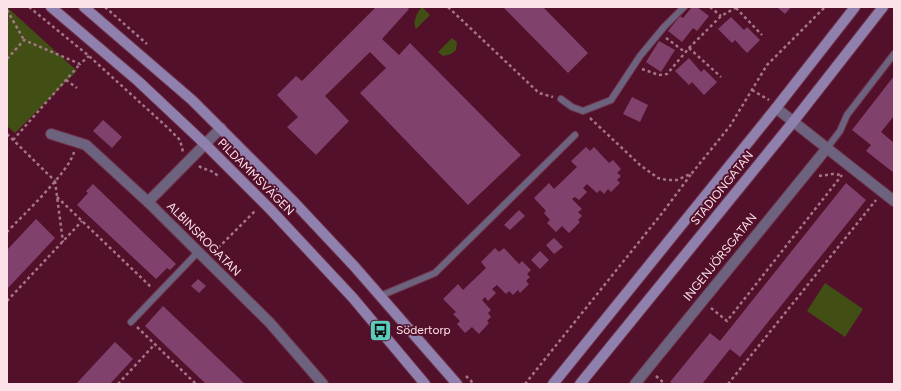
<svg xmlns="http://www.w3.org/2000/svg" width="901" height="391" font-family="Figtree,sans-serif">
  <rect width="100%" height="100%" fill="#53102b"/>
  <g fill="#424f14">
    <path d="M7,7L77,71L15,133L7,126Z"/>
    <path d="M422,7L430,15L416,29C412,23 417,12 422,7Z"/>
    <path d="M452,38L457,42L456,50L451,54L443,56L438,52Z"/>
    <path d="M825,283L863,309L845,337L807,311Z"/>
  </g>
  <g fill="#80426c">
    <path d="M376,7H407L409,9L382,39L399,55L410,43L521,155L468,205L360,93L386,68L370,52L325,96L349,121L316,155L287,127L298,117L277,95L296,76L302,81Z"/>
    <path d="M503,7H543L588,53L568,73Z"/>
    <path d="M692,7H697L709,16L697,31L693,28L682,42L668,31L680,16L683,18Z"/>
    <path d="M777,7H791L785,14Z"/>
    <path d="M731,17L744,30L747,27L760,40L747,53L735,40L732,43L718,29Z"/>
    <path d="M659,41L675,50L661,72L646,62Z"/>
    <path d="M689,58L701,72L704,69L717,82L704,95L692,82L689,85L675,71Z"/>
    <path d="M894,76V116L881,132L894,143V173L866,151L871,145L852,130Z"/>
    <path d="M632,97L648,105L640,122L623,114Z"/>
    <path d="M103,120L122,137L112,148L93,131Z"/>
    <path d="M586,147L590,151L594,147L609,163L613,160L621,169L617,173L621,176L617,180L620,183L611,192L608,189L604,194L600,190L597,193L587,184L583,188L587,192L579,200L575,197L572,199L582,209L578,212L582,216L578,220L580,222L569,233L562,226L556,232L547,223L550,220L544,213L546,211L534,198L549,183L554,189L577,167L571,161Z"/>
    <path d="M846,183L866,200L740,357L730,349L702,384H673L670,382L710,333L720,341Z"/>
    <path d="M93,184L176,264L170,270L167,268L156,279L77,205L88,193L86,191Z"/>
    <path d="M519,210L525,216L510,230L504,225Z"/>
    <path d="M36,219L55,238L7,289V250Z"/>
    <path d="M554,238L563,247L554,254L546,245Z"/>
    <path d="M495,248L499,252L504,248L519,264L522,261L531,270L527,274L530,277L526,281L529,284L520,293L518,290L513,295L509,291L506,294L497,285L492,289L496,293L488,301L485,297L482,300L491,310L488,313L491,317L487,321L489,323L479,334L472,327L465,333L457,324L460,321L453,314L456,312L443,299L458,284L463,290L486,268L481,262Z"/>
    <path d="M540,251L549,260L540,269L531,260Z"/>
    <path d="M198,279L206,286L199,293L191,286Z"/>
    <path d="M163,306L245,384H206L145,326Z"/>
    <path d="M115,342L133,359L110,384H76Z"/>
  </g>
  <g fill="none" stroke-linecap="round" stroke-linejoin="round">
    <defs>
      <g id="lane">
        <path d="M561,99L572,107L583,111L611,100L640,56L664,27L684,7"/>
        <path d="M827,148L840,131L847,115L894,54"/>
        <path d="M380,296L435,273L575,135"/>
        <path d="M131,322L198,252"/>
      </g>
      <g id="street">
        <path d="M776,108L894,201"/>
        <path d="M51,134L86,145L148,202L270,323L323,384"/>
        <path d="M148,202L221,128"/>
        <path d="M635,384L827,148"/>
      </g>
      <g id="secondary">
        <path d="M51,7L138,81L205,144L270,209L353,298L425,384"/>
        <path d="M84,7L192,100L293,201L354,266L457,384"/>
        <path d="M553,384L776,108L855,7"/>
        <path d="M580,384L793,122L883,7"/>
      </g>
    </defs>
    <use href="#lane" stroke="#6e3249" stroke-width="8"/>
    <use href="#street" stroke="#6e3249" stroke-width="12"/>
    <use href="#secondary" stroke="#6e3249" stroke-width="12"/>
    <g stroke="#a57687" stroke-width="2.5" stroke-dasharray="3 3" stroke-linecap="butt">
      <path d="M29,7L89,56L168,128L180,140L183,152"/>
      <path d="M105,7L147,44"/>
      <path d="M448,7L539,93L553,97"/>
      <path d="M710,7L721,16"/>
      <path d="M736,8L762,35"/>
      <path d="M7,10L24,40"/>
      <path d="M666,38L685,52"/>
      <path d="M689,48L721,77"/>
      <path d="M7,59L24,40L80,64L89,56"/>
      <path d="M642,69L659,75L667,74L689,48L721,16L737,7"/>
      <path d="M66,80L77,88"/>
      <path d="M752,90L769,100"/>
      <path d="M590,118L640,165L658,178L667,180H677L692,173L730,126L767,65L825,7"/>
      <path d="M7,134L55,181"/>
      <path d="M13,140L80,64"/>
      <path d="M199,166C204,170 211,169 218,176"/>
      <path d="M819,176L833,174L842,175"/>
      <path d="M55,181L63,242"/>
      <path d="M57,197L152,288"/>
      <path d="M7,232C23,215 69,172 74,152"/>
      <path d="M214,252L255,211"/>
      <path d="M7,301L82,221"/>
      <path d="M711,308L727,321L842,175"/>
      <path d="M137,327L196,384"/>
      <path d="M466,376L474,384"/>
      <path d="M656,376L665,384"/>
      <path d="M118,384L155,344"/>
      <path d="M525,384L663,212L692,173"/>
      <path d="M728,384L876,200"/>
    </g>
    <use href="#lane" stroke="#6d637f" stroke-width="6"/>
    <use href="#street" stroke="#6d637f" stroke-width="10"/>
    <use href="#secondary" stroke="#9080ad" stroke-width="10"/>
  </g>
  <defs>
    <symbol id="bus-square" viewBox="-11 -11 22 22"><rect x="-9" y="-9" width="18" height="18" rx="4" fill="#5bcebb" stroke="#53102b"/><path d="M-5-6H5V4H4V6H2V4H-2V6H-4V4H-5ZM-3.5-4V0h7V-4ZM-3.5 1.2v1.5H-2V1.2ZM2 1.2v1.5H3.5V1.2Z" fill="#111"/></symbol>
  </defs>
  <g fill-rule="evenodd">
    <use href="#bus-square" x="368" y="318" width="25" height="25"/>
  </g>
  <g text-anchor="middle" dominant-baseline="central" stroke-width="4" stroke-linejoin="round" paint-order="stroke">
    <g font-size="12" fill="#fce2e8" stroke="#53102b">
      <text transform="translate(256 177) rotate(45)">PILDAMMSVÄGEN</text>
      <text transform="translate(722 188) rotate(-51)">STADIONGATAN</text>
      <text transform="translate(204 239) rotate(45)">ALBINSROGATAN</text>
      <text transform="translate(720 257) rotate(-51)">INGENJÖRSGATAN</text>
    </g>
    <g font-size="12" fill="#fce2e8" stroke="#53102b" text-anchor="start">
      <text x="396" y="330">Södertorp</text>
    </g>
  </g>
  <rect width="901" height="391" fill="none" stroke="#fce2e8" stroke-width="16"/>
</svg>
